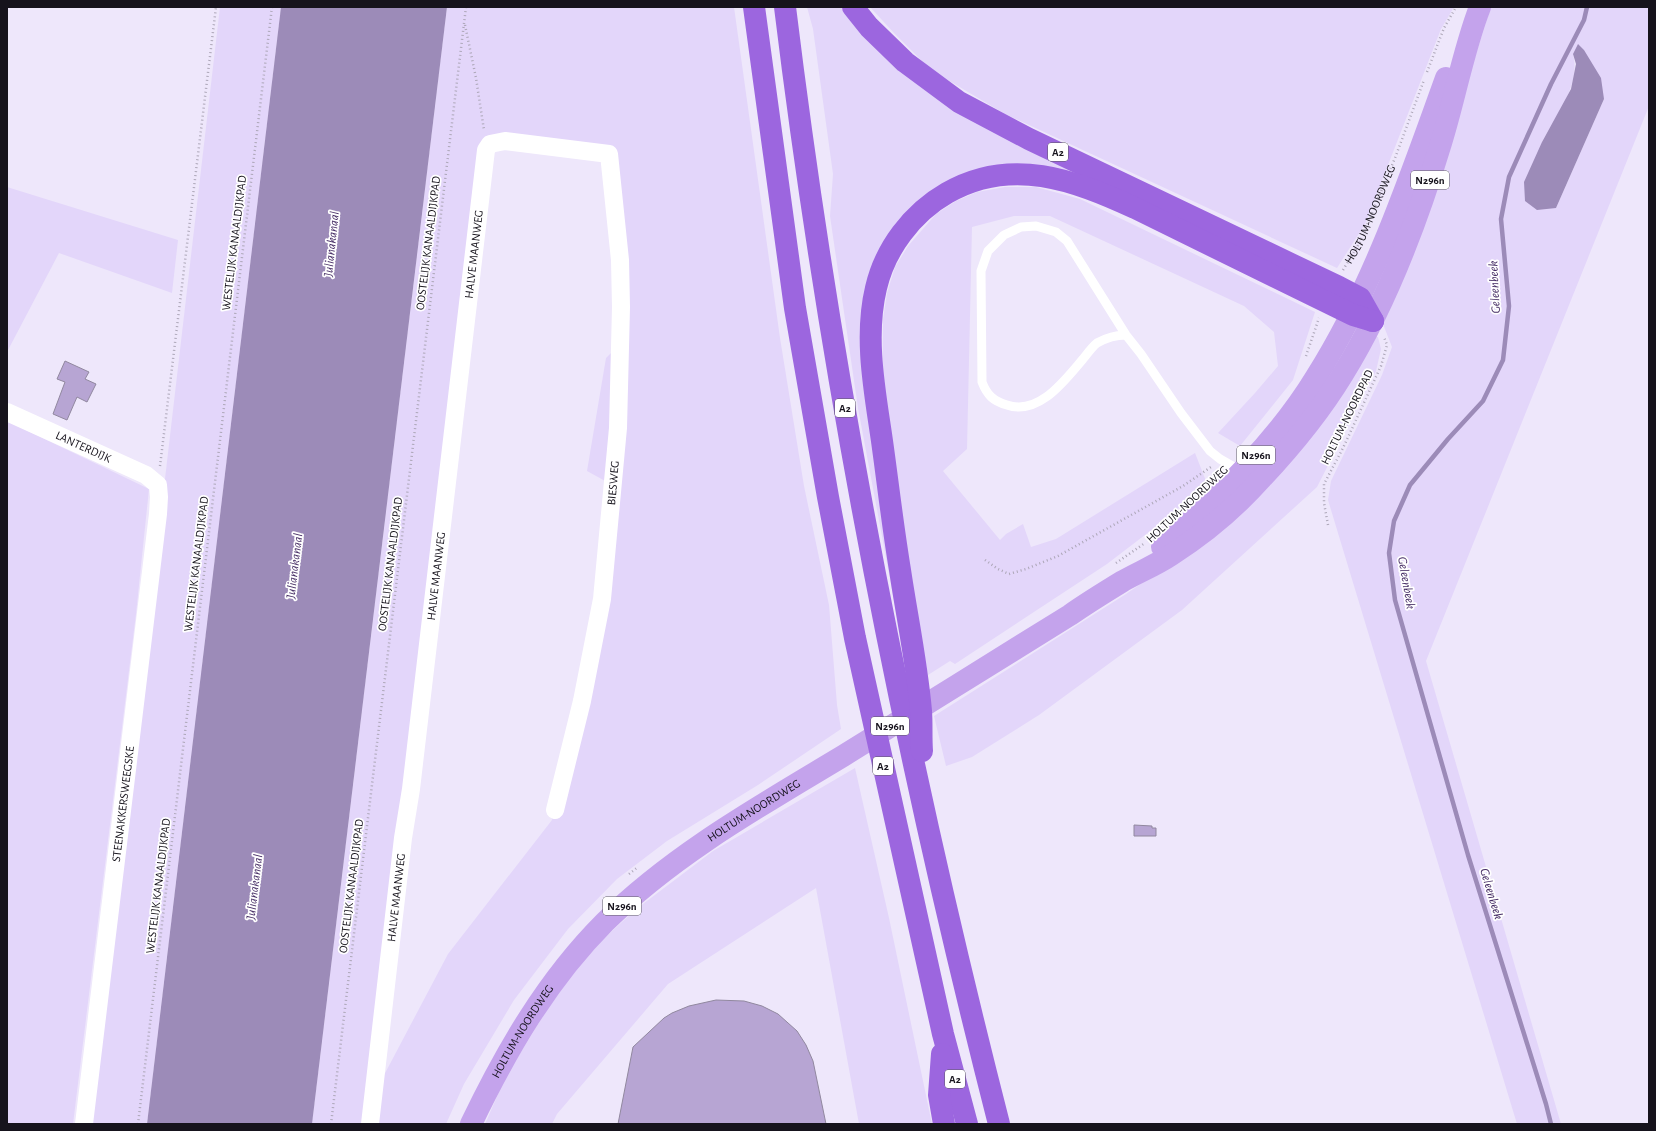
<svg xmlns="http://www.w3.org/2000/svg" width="1656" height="1131" font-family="'Alegreya Sans',sans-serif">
  <rect width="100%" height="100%" fill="#eee7fb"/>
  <g fill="#e3d6fa" fill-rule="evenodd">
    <path d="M220,7H281L147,1124H85L163,496Z"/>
    <path d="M447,7H734L780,338L804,486L829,605L837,705L841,729L758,785L667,841L617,879L568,929L514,1000L464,1084L446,1124H312ZM485,144L601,153L617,300V347L606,358L587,471L607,482L585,671L552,820L448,954L373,1096Z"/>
    <path d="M807,7H848L872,37L1115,194L976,175L875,268L897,605L895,606L858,408L830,216L833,174L813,29Z"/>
    <path d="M870,7H1454L1441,29L1365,224L1337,268L1005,114L931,70L894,33Z"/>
    <path d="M1491,7H1649V106L1426,661L1561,1124H1517L1328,500L1331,481L1382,375L1392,347L1383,324L1469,76ZM1573,54L1604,99L1556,208L1542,142C1556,116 1581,85 1573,54Z"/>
    <path d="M7,187L178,240L172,293L59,253L7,352Z"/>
    <path d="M1005,187H1036L1080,199L1315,312L1293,380L1240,446L1218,433L1255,393L1278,366L1274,332L1244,306L1050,216H1014L972,227L967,449L943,471L1000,540L1006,534L1023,524L1031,547L1056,539L1195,453L1206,481L1171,515L1107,564L955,664L950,661L928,675L882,421L883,319L887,293L895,267L908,246L936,214L956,201L977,192Z"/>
    <path d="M1373,336L1378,337L1381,349L1376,371L1317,487L1182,610L1039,715L972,757L946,766L934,716L1126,594L1220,529Z"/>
    <path d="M7,421L149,489L136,614L73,1124H7Z"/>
    <path d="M855,768L889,918L932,1124H859L816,888L668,984L557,1114L552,1124H485L505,1078L564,982L600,942L635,910L713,851Z"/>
  </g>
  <g fill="#9c8bb8">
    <path d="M281,7H447L312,1124H147Z"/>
    <path d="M1578,44L1584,50L1601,78L1604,99L1556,208L1537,210L1525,201L1524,182L1542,142L1571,89L1576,64L1573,54Z"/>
  </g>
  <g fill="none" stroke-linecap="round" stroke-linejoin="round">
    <path stroke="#9c8bb8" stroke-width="4.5" d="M1551,1124L1546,1104L1468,855L1395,600L1389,553L1394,521L1410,485L1448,439L1483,401L1503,360L1509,306L1501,219L1509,177L1551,84L1584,20L1587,7"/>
  </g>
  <g fill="#b7a5d3" stroke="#91889f">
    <path d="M65,361L89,372L85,379L96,384L87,402L77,397L67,420L53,414L65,382L57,379Z"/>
    <path d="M1134,825L1152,826V828H1156V836H1134Z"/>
    <path d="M716,1000L744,1001L762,1006L778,1014L797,1031L806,1045L813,1061L826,1124H618L633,1047L664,1018L672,1013L689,1006Z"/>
  </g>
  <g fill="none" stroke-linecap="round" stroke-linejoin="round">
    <g stroke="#ada7b8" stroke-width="2.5" stroke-dasharray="1 3" stroke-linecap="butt">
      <path d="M465,25L476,78L484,130"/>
      <path d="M1427,72L1444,28L1456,7"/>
      <path id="s1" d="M1343,270L1360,242L1395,158L1424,80"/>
      <path d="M1306,356L1319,318"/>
      <path d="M160,466L216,7"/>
      <path d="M1328,525L1324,503V484L1343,448L1381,366L1387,345L1384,337"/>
      <path d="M985,560L998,569L1009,574L1026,569L1058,556L1183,486L1211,467"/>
      <path d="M1116,563L1145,543"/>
      <path d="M629,874L638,867"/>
      <path d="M138,1124L272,7"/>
      <path d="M331,1124L466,7"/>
    </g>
    <path stroke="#fff" stroke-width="9" d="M1126,335C1115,335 1106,338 1097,343C1092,347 1087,354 1083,359C1065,380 1039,416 1007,405C993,401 987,395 982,382L981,271L988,251L1004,235L1021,227L1036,226L1056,232L1067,241L1126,335L1141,354L1181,413L1210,451L1220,459L1241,471"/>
    <g stroke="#fff" stroke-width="18">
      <path id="s2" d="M7,412L146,475L158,485L159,497L158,514L84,1124"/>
      <path id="s3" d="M370,1124L403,838L411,789L486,150L490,144L505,141L609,154L620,260L621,307L618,428L602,599L582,701L555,810"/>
    </g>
    <g stroke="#c4a3ec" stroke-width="22">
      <path d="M1162,547C1218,498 1277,441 1316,377C1374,285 1409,180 1446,78"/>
      <path id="s4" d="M471,1124C506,1051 547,980 605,922C674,854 760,806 843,756C919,709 994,662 1070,615C1087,603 1105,592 1123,581C1139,572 1156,565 1171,555C1204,534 1235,508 1261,479C1291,447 1320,412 1343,374C1387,303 1417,222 1441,143C1455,98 1463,51 1480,7"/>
    </g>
    <g stroke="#9c66df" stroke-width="22">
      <path d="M754,7L795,308L828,497L855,638L943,1034L967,1124"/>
      <path d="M785,7C831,383 905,757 999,1124"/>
      <path d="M853,7L869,27L905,62L959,102L1029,139L1339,287L1360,298L1373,321"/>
      <path d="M922,751C921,737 922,724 921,711C917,664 907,617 900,570C893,528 888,484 882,441C875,392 864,338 876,288C885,249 912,213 947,193C1011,156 1074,180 1135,208L1353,315L1373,321"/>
      <path d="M942,1054L939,1095L944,1124"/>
    </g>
  </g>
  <g text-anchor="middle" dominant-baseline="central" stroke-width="3.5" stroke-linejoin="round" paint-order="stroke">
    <g fill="#fff" stroke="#5c5a60" stroke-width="1">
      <rect x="1048" y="143" width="20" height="18" rx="3"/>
      <rect x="1411" y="171" width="38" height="18" rx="3"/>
      <rect x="835" y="399" width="20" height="18" rx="3"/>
      <rect x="1237" y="446" width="38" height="18" rx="3"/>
      <rect x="871" y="717" width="38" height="18" rx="3"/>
      <rect x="873" y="757" width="20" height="18" rx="3"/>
      <rect x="603" y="897" width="38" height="18" rx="3"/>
      <rect x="945" y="1070" width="20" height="18" rx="3"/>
    </g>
    <g font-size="11" font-weight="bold" fill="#16131c">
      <text x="1058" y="152">A2</text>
      <text x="1430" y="180">N296n</text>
      <text x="845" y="408">A2</text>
      <text x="1256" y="455">N296n</text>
      <text x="890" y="726">N296n</text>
      <text x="883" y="766">A2</text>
      <text x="622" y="906">N296n</text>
      <text x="955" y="1079">A2</text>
    </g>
    <g font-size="12" fill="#16131c" stroke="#fff">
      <text stroke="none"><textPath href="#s1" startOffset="62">HOLTUM-NOORDWEG</textPath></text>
      <text transform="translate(234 243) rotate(-83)">WESTELIJK KANAALDIJKPAD</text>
      <text transform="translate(428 243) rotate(-83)">OOSTELIJK KANAALDIJKPAD</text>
      <text stroke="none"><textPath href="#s3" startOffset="876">HALVE MAANWEG</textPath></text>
      <text transform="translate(1347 417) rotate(-64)">HOLTUM-NOORDPAD</text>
      <text stroke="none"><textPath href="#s2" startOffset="84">LANTERDIJK</textPath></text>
      <text transform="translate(613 483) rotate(-85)">BIESWEG</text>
      <text transform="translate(1187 504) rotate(-43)">HOLTUM-NOORDWEG</text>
      <text transform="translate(196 564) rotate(-83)">WESTELIJK KANAALDIJKPAD</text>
      <text transform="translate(390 564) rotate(-83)">OOSTELIJK KANAALDIJKPAD</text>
      <text stroke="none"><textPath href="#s3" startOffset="552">HALVE MAANWEG</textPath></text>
      <text transform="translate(123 804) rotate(-83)">STEENAKKERSWEEGSKE</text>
      <text stroke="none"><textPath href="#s4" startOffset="430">HOLTUM-NOORDWEG</textPath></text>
      <text transform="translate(158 886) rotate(-83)">WESTELIJK KANAALDIJKPAD</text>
      <text transform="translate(351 886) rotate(-83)">OOSTELIJK KANAALDIJKPAD</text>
      <text stroke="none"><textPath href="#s3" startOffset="228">HALVE MAANWEG</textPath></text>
      <text stroke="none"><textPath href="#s4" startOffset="106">HOLTUM-NOORDWEG</textPath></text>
    </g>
    <g font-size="13" font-style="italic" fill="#452c64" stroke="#fff">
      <text transform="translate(332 244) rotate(-84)">Julianakanaal</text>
      <text transform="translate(1495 287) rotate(-93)">Geleenbeek</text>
      <text transform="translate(295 566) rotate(-83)">Julianakanaal</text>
      <text transform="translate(1406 583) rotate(80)">Geleenbeek</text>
      <text transform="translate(255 887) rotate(-83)">Julianakanaal</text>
      <text transform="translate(1491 894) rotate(73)">Geleenbeek</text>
    </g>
  </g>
  <rect width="1656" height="1131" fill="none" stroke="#16131c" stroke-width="16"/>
</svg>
